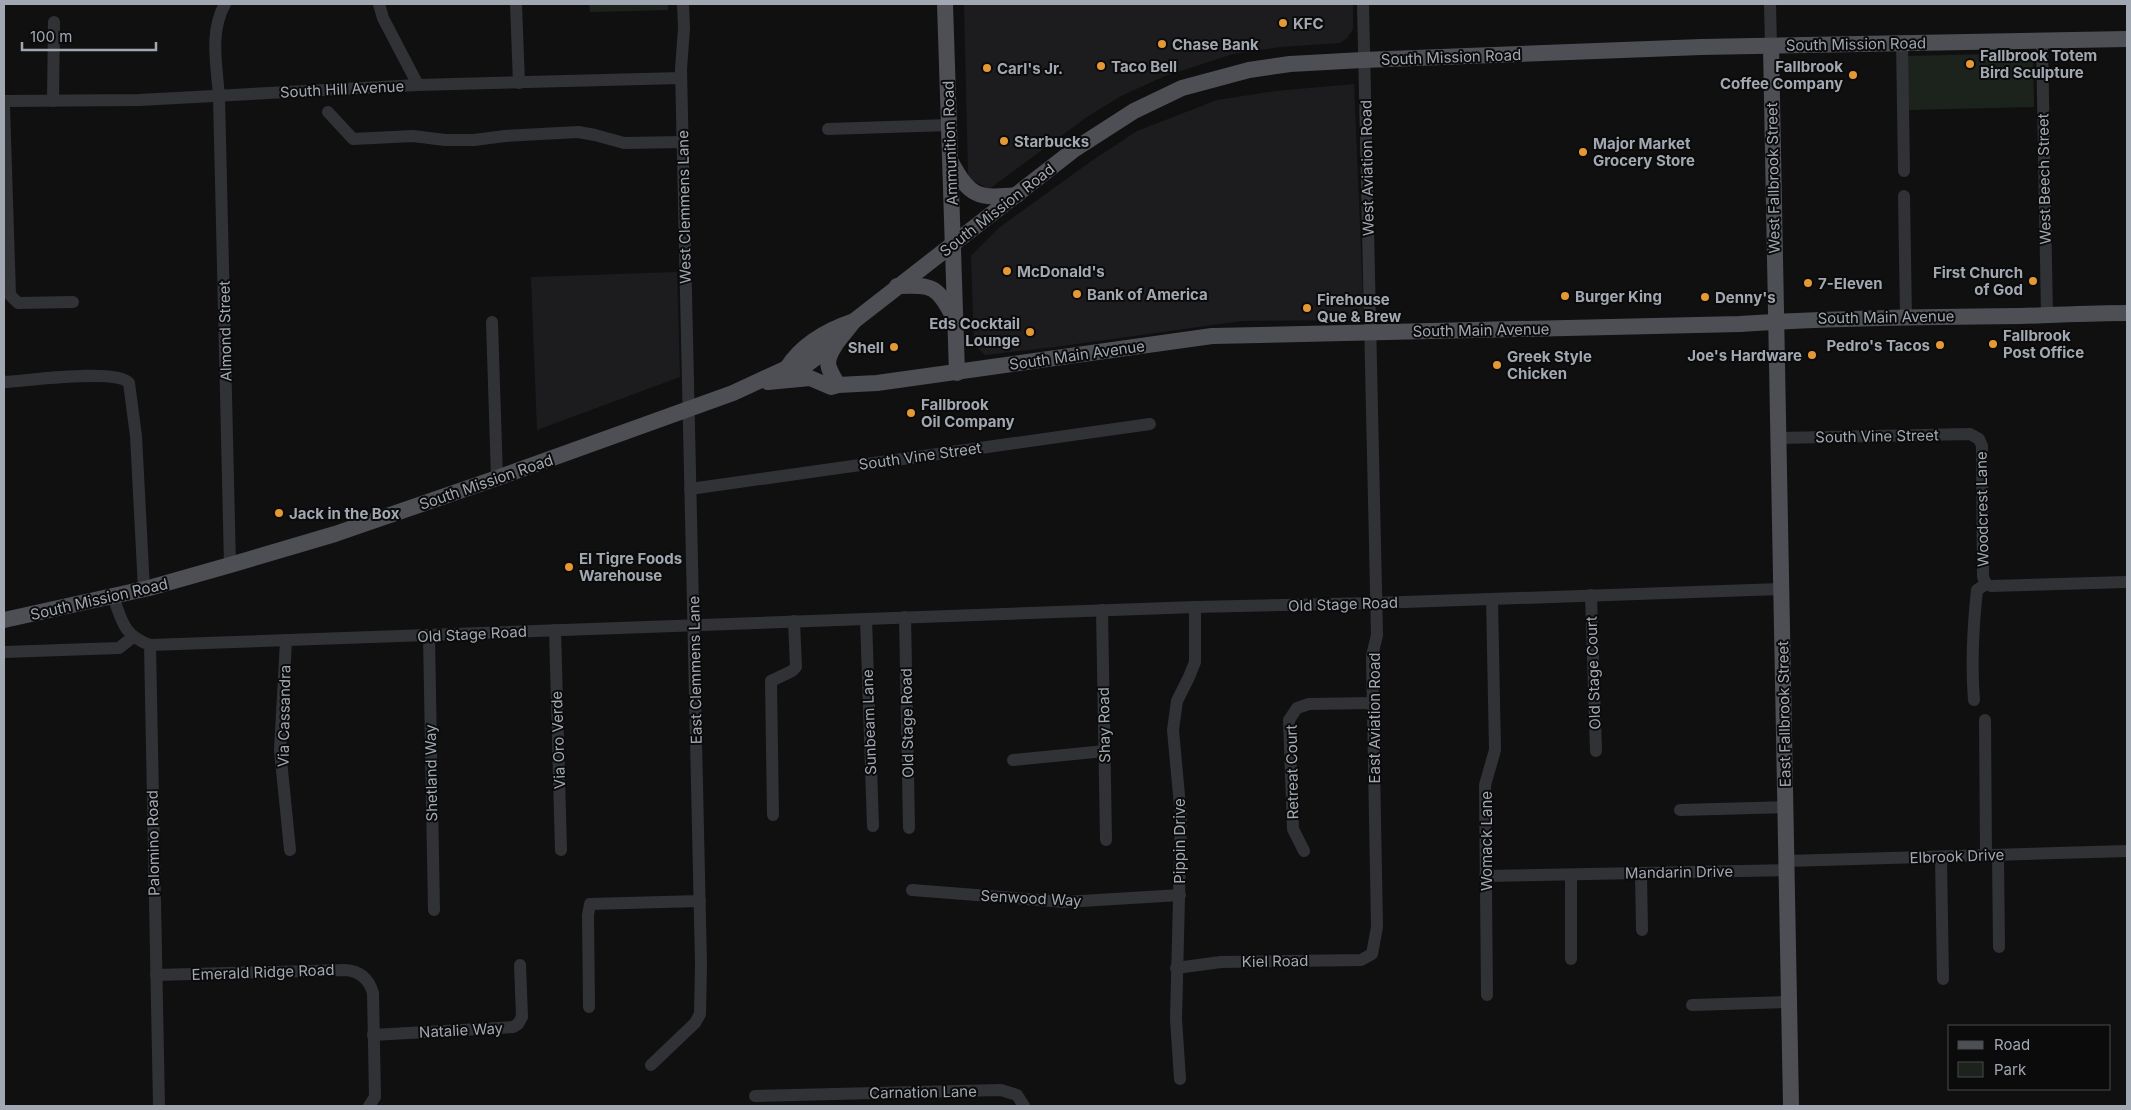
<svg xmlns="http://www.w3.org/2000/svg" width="2131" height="1110" font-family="Inter,sans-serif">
  <rect width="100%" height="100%" fill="#101011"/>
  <g fill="#1c1c1e">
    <path d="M964,4H1353V29L1347,38L1340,43L1280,47L1233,54L1165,76L1121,96L1087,117L989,189L971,180L968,175Z"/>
    <path d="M1354,84L1364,320L1242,321L1055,347L985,355L974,345L971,256L1000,227L1090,162L1137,131L1217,100L1275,91Z"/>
    <path d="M677,272L680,377L537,430L531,277Z"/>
  </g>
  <g fill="#1c231d">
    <path d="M589,4H668V10L590,12Z"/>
    <path d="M2033,53L2034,107L1908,110L1907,56Z"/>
  </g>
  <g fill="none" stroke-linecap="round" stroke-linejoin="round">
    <g stroke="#313236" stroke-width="12">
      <path d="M225,4C209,32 217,66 219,97L230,565"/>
      <path d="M379,4L383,18L418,85"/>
      <path d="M516,4L519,83"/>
      <path d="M1770,4L1771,46"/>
      <path d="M1902,42L1904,171"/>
      <path d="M2042,42L2047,316"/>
      <path d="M4,101L139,100L418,85L681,78"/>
      <path d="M53,101L54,22"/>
      <path d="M4,107L10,295L18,303L73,302"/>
      <path d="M328,112L353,139L413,136L445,140H474L505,136L578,132L595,135L624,143L682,142"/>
      <path d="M828,129L949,125"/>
      <path d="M1904,196L1906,317"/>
      <path d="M492,322L497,478"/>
      <path d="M4,382C26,381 116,368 129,383L136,436L144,589"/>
      <path d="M1778,438L1970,434L1979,439L1982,446L1983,577L1986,584"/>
      <path d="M690,489L1150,424"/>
      <path d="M1986,584L1991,586L2127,582"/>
      <path d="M1591,595L1596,751"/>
      <path d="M113,596C122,621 123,635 150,645L159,1106"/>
      <path d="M1102,610L1106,840"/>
      <path d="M905,617L909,828"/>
      <path d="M866,619L873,826"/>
      <path d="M555,630L561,850"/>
      <path d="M429,636L434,910"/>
      <path d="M286,641L280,750L290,850"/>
      <path d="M150,645L1195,607L1376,603L1781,589"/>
      <path d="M4,652L119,648L133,637"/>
      <path d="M1974,700C1971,663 1973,627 1977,590L1986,584"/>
      <path d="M1985,720L1986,855"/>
      <path d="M1013,760L1105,751"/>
      <path d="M1680,810L1786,807"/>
      <path d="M773,815L771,681L792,671L796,667L794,621"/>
      <path d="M1304,851L1293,829L1289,720L1297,708L1309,704L1372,703"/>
      <path d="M1998,855L1999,947"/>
      <path d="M1941,857L1943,979"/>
      <path d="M1787,861L2127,851"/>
      <path d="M1641,873L1642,930"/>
      <path d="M1571,875V959"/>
      <path d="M1485,876L1787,870"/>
      <path d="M912,890L1065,902L1180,895"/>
      <path d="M1176,968L1221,962L1361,960L1372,954L1377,927L1372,656L1377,635L1363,4"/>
      <path d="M156,975L345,970C360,971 369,979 373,993L375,1097L369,1106"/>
      <path d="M1487,995L1485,785L1495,750L1492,599"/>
      <path d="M1692,1005L1789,1002"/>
      <path d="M589,1007L588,915L590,904L700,901"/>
      <path d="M373,1035L513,1027L518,1024L522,1017L520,965"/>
      <path d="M651,1065L695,1023L700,1014L701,964L681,69L684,28L683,4"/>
      <path d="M1180,1079L1176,1019L1181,817L1173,730L1177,701L1189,677L1195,662V607"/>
      <path d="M755,1096L1001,1090L1017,1095L1024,1106"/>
    </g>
    <g stroke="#4d4f54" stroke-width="16">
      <path d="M945,4L957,373"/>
      <path d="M1771,46L1791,1106"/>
      <path d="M951,162C970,197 978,199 1017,195"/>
      <path d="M897,286C934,285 936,285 954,318"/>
      <path d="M836,344C823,363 828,368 838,385"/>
      <path d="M787,368C802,344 827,330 854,321"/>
      <path d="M768,382L810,378L831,387L838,385L877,383L1212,336L1740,324C1834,318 1927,317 2021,316C2056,315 2092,313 2127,313"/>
      <path d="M4,620L149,588L230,565L335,534L497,478L733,393L787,368L806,365L838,341L854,321L1075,149L1134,111L1182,88L1249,70L1290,64L1363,60L1701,47L2127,39"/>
    </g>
  </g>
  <g fill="#e49935" stroke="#0b0b0c" stroke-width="2">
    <circle cx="1283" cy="23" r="5"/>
    <circle cx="1162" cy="44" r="5"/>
    <circle cx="1970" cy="64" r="5"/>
    <circle cx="1101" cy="66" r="5"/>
    <circle cx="987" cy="68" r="5"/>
    <circle cx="1853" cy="75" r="5"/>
    <circle cx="1004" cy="141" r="5"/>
    <circle cx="1583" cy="152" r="5"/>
    <circle cx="1007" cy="271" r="5"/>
    <circle cx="2033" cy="281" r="5"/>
    <circle cx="1808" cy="283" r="5"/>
    <circle cx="1077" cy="294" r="5"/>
    <circle cx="1565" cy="296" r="5"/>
    <circle cx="1705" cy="297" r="5"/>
    <circle cx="1307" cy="308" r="5"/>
    <circle cx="1030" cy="332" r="5"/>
    <circle cx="1993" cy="344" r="5"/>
    <circle cx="1940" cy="345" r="5"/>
    <circle cx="894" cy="347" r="5"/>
    <circle cx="1812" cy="355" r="5"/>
    <circle cx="1497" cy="365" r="5"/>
    <circle cx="911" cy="413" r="5"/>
    <circle cx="279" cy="513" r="5"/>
    <circle cx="569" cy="567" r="5"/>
  </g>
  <g text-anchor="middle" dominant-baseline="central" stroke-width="4" stroke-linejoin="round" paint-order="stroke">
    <g font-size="15" font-weight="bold" fill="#a2a8b1" stroke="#0b0b0c" text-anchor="start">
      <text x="1293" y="23">KFC</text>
      <text x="1172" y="44">Chase Bank</text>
      <text x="1980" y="55">Fallbrook Totem<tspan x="1980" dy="17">Bird Sculpture</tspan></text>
      <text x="1111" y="66">Taco Bell</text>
      <text x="1843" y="66" text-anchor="end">Fallbrook<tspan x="1843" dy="17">Coffee Company</tspan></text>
      <text x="997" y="68">Carl's Jr.</text>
      <text x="1014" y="141">Starbucks</text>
      <text x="1593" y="143">Major Market<tspan x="1593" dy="17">Grocery Store</tspan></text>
      <text x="1017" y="271">McDonald's</text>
      <text x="2023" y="272" text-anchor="end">First Church<tspan x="2023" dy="17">of God</tspan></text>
      <text x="1818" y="283">7-Eleven</text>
      <text x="1087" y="294">Bank of America</text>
      <text x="1575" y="296">Burger King</text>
      <text x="1715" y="297">Denny's</text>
      <text x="1317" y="299">Firehouse<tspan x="1317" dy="17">Que &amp; Brew</tspan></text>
      <text x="1020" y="323" text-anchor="end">Eds Cocktail<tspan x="1020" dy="17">Lounge</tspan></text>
      <text x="2003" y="335">Fallbrook<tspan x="2003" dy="17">Post Office</tspan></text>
      <text x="1930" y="345" text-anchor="end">Pedro's Tacos</text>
      <text x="884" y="347" text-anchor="end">Shell</text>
      <text x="1802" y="355" text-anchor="end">Joe's Hardware</text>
      <text x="1507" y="356">Greek Style<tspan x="1507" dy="17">Chicken</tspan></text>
      <text x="921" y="404">Fallbrook<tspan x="921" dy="17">Oil Company</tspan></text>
      <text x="289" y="513">Jack in the Box</text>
      <text x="579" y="558">El Tigre Foods<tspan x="579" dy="17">Warehouse</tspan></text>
    </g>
    <g font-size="15" fill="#a2a8b1" stroke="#0b0b0c">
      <text transform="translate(1856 44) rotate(-1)">South Mission Road</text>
      <text transform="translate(1451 57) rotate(-2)">South Mission Road</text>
      <text transform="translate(342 89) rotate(-3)">South Hill Avenue</text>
      <text transform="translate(950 143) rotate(-92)">Ammunition Road</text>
      <text transform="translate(1367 168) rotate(-91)">West Aviation Road</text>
      <text transform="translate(1773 178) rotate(-91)">West Fallbrook Street</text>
      <text transform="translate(2044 179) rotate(-91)">West Beech Street</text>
      <text transform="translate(684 207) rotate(-91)">West Clemmens Lane</text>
      <text transform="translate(997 210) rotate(-38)">South Mission Road</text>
      <text transform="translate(1886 317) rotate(-1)">South Main Avenue</text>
      <text transform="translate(1481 330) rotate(-1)">South Main Avenue</text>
      <text transform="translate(225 331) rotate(-91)">Almond Street</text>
      <text transform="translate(1077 355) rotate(-8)">South Main Avenue</text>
      <text transform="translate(1877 436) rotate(-1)">South Vine Street</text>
      <text transform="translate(920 456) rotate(-8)">South Vine Street</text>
      <text transform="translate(486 482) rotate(-19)">South Mission Road</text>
      <text transform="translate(1982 509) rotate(-91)">Woodcrest Lane</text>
      <text transform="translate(99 599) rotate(-13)">South Mission Road</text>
      <text transform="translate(1343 604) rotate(-2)">Old Stage Road</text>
      <text transform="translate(472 634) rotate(-3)">Old Stage Road</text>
      <text transform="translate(695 670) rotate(-91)">East Clemmens Lane</text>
      <text transform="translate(1593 673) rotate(-92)">Old Stage Court</text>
      <text transform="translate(1784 714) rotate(-91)">East Fallbrook Street</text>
      <text transform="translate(284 716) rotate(-89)">Via Cassandra</text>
      <text transform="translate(1374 718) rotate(-90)">East Aviation Road</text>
      <text transform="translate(869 722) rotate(-92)">Sunbeam Lane</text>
      <text transform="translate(907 723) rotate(-91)">Old Stage Road</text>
      <text transform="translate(1104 725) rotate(-91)">Shay Road</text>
      <text transform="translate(558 740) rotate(-92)">Via Oro Verde</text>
      <text transform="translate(1292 772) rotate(-91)">Retreat Court</text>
      <text transform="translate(431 773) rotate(-91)">Shetland Way</text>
      <text transform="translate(1179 841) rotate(-90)">Pippin Drive</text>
      <text transform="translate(1486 841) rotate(-90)">Womack Lane</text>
      <text transform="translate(153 843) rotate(-91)">Palomino Road</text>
      <text transform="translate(1957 856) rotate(-2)">Elbrook Drive</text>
      <text transform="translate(1679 872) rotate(-1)">Mandarin Drive</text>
      <text transform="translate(1031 898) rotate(3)">Senwood Way</text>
      <text transform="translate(1275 961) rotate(-1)">Kiel Road</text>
      <text transform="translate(263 972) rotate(-2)">Emerald Ridge Road</text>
      <text transform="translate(461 1030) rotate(-3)">Natalie Way</text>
      <text transform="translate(923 1092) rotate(-1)">Carnation Lane</text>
    </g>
  </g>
  <rect width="2131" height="1110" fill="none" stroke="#a2a8b1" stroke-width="10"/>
  <rect x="1948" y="1025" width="162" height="65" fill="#0b0b0c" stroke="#474a4e"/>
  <rect x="1958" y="1041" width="25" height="8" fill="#4d4f54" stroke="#474a4e"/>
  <text x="1994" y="1050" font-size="15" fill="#a2a8b1">Road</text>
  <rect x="1958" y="1062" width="25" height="15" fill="#1c231d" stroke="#474a4e"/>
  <text x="1994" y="1075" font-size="15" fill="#a2a8b1">Park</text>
  <path d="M22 42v8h134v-8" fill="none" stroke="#a2a8b1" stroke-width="2.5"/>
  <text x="30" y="42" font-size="15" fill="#a2a8b1" stroke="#0b0b0c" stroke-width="4" paint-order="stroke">100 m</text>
</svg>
